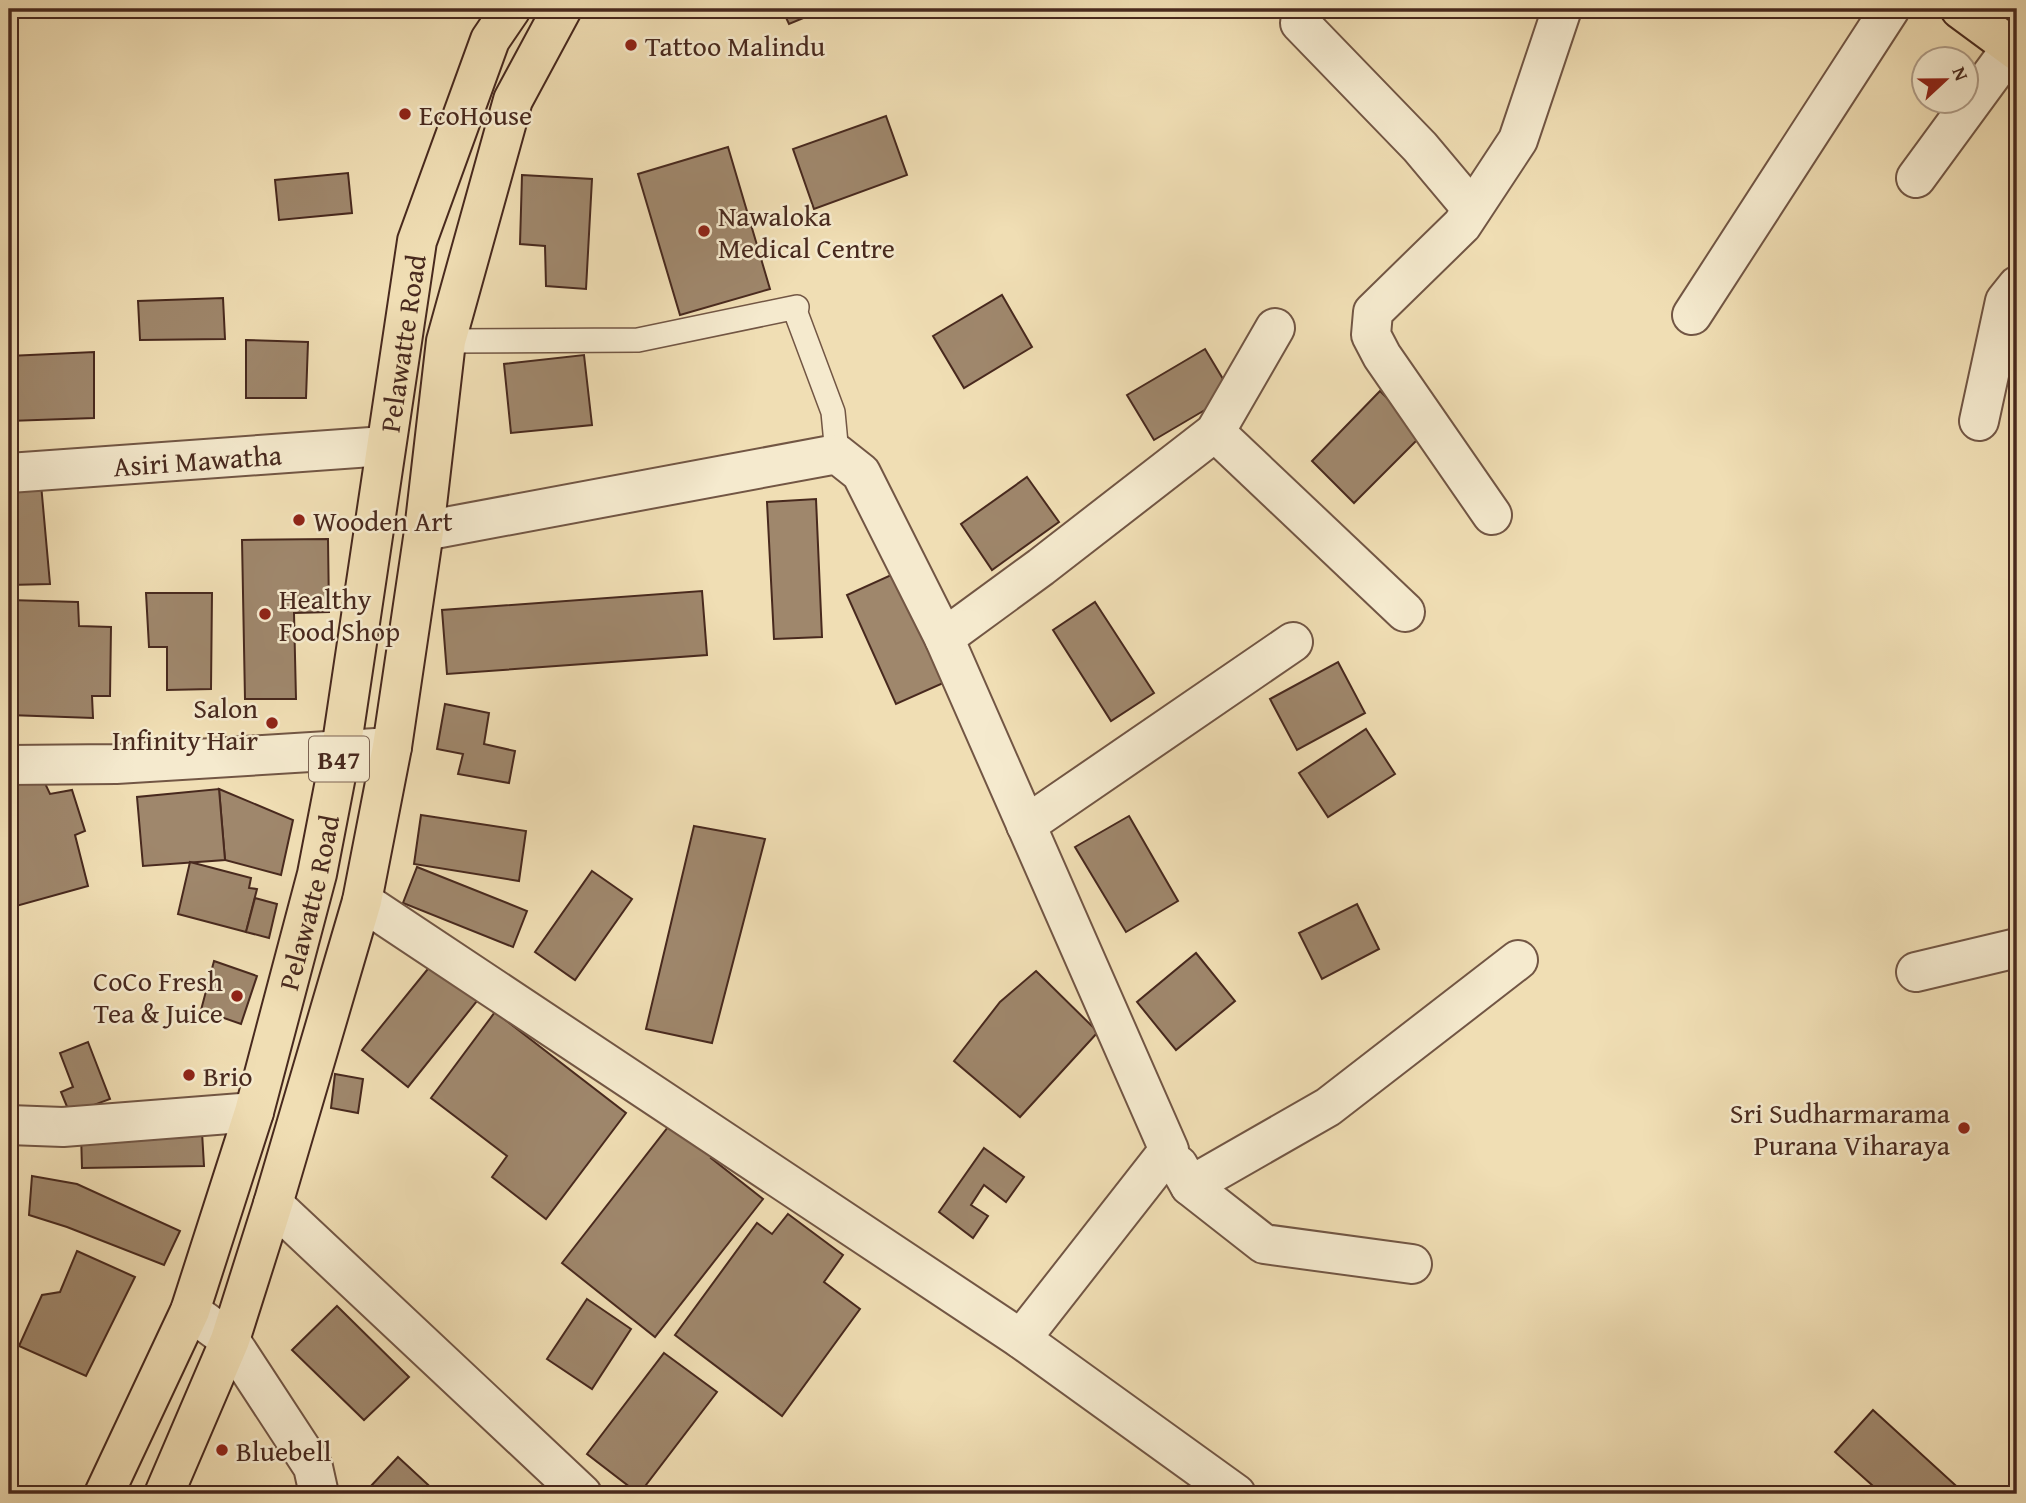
<svg xmlns="http://www.w3.org/2000/svg" width="2026" height="1503" font-family="'Gentium Book Plus',serif">
  <rect width="100%" height="100%" fill="#f0deb4"/>
  <filter id="stains"><feTurbulence type="fractalNoise" baseFrequency=".00286" numOctaves="4"/><feColorMatrix values="0 0 0 0 .2 0 0 0 0 .09 0 0 0 0 .02 0 0 0 .5 -.17"/></filter>
  <radialGradient id="worn" r=".72"><stop offset=".6" stop-color="#630" stop-opacity="0"/><stop offset="1" stop-color="#630" stop-opacity=".3"/></radialGradient>
  <g fill="#9f876c" stroke="#48291e" stroke-width="2">
    <path d="M782,9H825L789,24Z"/>
    <path d="M886,116L907,175L814,209L793,149Z"/>
    <path d="M728,147L770,289L680,315L638,174Z"/>
    <path d="M348,173L352,213L279,220L275,180Z"/>
    <path d="M522,175L592,179L586,289L546,286L545,246L520,244Z"/>
    <path d="M1002,295L1032,347L964,388L933,336Z"/>
    <path d="M223,298L225,339L140,340L138,301Z"/>
    <path d="M246,340L308,342L306,398H246Z"/>
    <path d="M1205,349L1232,394L1154,440L1127,395Z"/>
    <path d="M94,352V418L9,421V356Z"/>
    <path d="M584,355L592,425L511,433L504,364Z"/>
    <path d="M1380,391L1423,434L1354,503L1312,461Z"/>
    <path d="M1027,477L1059,522L992,570L961,524Z"/>
    <path d="M41,484L50,584L9,585V487Z"/>
    <path d="M816,499L822,637L774,639L767,502Z"/>
    <path d="M328,539L329,612L294,613L296,699H245L242,540Z"/>
    <path d="M900,571L950,680L896,704L847,595Z"/>
    <path d="M702,591L707,655L447,674L442,610Z"/>
    <path d="M146,593H212L211,689L167,690V647H149Z"/>
    <path d="M9,600L78,602L79,626L111,627L110,696H92L93,718L9,715Z"/>
    <path d="M1095,602L1154,693L1111,721L1053,630Z"/>
    <path d="M1338,662L1365,713L1297,750L1270,699Z"/>
    <path d="M445,704L489,713L484,744L515,751L509,783L458,774L463,754L437,749Z"/>
    <path d="M1366,729L1395,774L1328,817L1299,773Z"/>
    <path d="M42,777L50,794L72,790L85,831L75,835L88,886L9,908V786Z"/>
    <path d="M219,789L293,820L281,875L225,860Z"/>
    <path d="M219,789L225,860L143,866L137,797Z"/>
    <path d="M421,815L526,831L519,881L414,864Z"/>
    <path d="M1129,816L1178,901L1126,932L1075,847Z"/>
    <path d="M694,826L765,839L712,1043L646,1029Z"/>
    <path d="M190,862L251,878L249,888L257,889L246,932L178,914Z"/>
    <path d="M417,867L527,911L513,947L403,903Z"/>
    <path d="M592,871L632,899L575,980L535,952Z"/>
    <path d="M255,898L277,904L269,938L246,932Z"/>
    <path d="M1357,904L1379,949L1322,979L1299,933Z"/>
    <path d="M1196,953L1235,1001L1176,1050L1137,1002Z"/>
    <path d="M436,959L481,996L408,1087L362,1050Z"/>
    <path d="M214,961L257,976L241,1024L201,1010Z"/>
    <path d="M1036,971L1098,1032L1020,1117L954,1061L1000,1002Z"/>
    <path d="M495,1012L626,1113L546,1219L492,1177L507,1156L431,1098Z"/>
    <path d="M88,1042L110,1099L70,1114L61,1092L73,1087L60,1053Z"/>
    <path d="M335,1074L363,1079L358,1113L331,1108Z"/>
    <path d="M679,1113L721,1146L711,1158L763,1199L655,1337L562,1263Z"/>
    <path d="M202,1132L204,1166L82,1168L81,1133Z"/>
    <path d="M984,1148L1024,1177L1006,1202L984,1185L971,1205L988,1216L973,1238L939,1212Z"/>
    <path d="M32,1176L77,1184L180,1231L164,1265L67,1227L29,1215Z"/>
    <path d="M788,1214L843,1255L824,1282L860,1309L782,1416L675,1335L757,1223L772,1234Z"/>
    <path d="M77,1251L135,1277L86,1376L19,1346L42,1295L60,1292Z"/>
    <path d="M587,1299L631,1329L592,1389L547,1359Z"/>
    <path d="M337,1306L409,1377L364,1420L292,1350Z"/>
    <path d="M664,1353L717,1392L639,1494L587,1454Z"/>
    <path d="M1873,1410L1965,1494H1882L1835,1452Z"/>
    <path d="M398,1457L438,1494H377L370,1487Z"/>
  </g>
  <g fill="none" stroke-linecap="round" stroke-linejoin="round">
    <defs>
      <path id="service" d="M446,341L638,340L797,307L796,313L833,412L837,454"/>
      <g id="minor">
        <path d="M1300,23L1420,147L1472,209"/>
        <path d="M1916,178L2012,47"/>
        <path d="M1692,315L1890,9"/>
        <path d="M1979,421L2005,301L2017,286"/>
        <path d="M1215,432L1405,612"/>
        <path id="s1" d="M9,473L385,446"/>
        <path d="M1492,515L1382,356L1371,335L1373,312L1462,225L1518,140L1562,9"/>
        <path d="M424,531L837,454L861,473L944,638L1169,1150L1021,1339"/>
        <path d="M944,638L1041,567L1215,432L1275,328"/>
        <path d="M9,765L116,764L392,747"/>
        <path d="M1026,825L1293,642"/>
        <path d="M362,901L1021,1339L1236,1494"/>
        <path d="M1916,972L2017,948"/>
        <path d="M9,1125L63,1127L254,1112"/>
        <path d="M1178,1165L1190,1186L1264,1244L1412,1264"/>
        <path d="M1190,1186L1328,1107L1518,960"/>
        <path d="M273,1204L582,1494"/>
        <path d="M190,1311L230,1340L313,1467L319,1494"/>
      </g>
      <g id="primary">
        <path d="M1960,9L2017,51"/>
        <path id="s2" d="M104,1494L190,1311L254,1112L317,874L341,750L417,241L490,40L511,9"/>
        <path d="M164,1494L230,1340L273,1204L362,901L392,747L424,531L446,341L513,100L562,9"/>
      </g>
    </defs>
    <use href="#service" stroke="#725644" stroke-width="26"/>
    <use href="#minor" stroke="#725644" stroke-width="42"/>
    <use href="#primary" stroke="#48291e" stroke-width="42"/>
    <use href="#service" stroke="#f5eace" stroke-width="23"/>
    <use href="#minor" stroke="#f5eace" stroke-width="38"/>
    <use href="#primary" stroke="#f0deb4" stroke-width="38"/>
  </g>
  <g fill="#8f2418" stroke="#f5eace" stroke-width="2.5">
    <circle cx="631" cy="45" r="7"/>
    <circle cx="405" cy="114" r="7"/>
    <circle cx="704" cy="231" r="7"/>
    <circle cx="299" cy="520" r="7"/>
    <circle cx="265" cy="614" r="7"/>
    <circle cx="272" cy="723" r="7"/>
    <circle cx="237" cy="996" r="7"/>
    <circle cx="189" cy="1075" r="7"/>
    <circle cx="1964" cy="1128" r="7"/>
    <circle cx="222" cy="1450" r="7"/>
  </g>
  <g text-anchor="middle" dominant-baseline="central" stroke-width="5" stroke-linejoin="round" paint-order="stroke">
    <rect fill="#f5eace" stroke="#7c6353" stroke-width="2" x="309" y="736.5" width="60" height="45" rx="5"/>
    <g font-size="26" font-weight="bold" fill="#48291e">
      <text x="339" y="759">B47</text>
    </g>
    <g font-size="28" fill="#48291e" stroke="#f5eace" text-anchor="start">
      <text x="645" y="45">Tattoo Malindu</text>
      <text x="419" y="114">EcoHouse</text>
      <text x="718" y="215">Nawaloka<tspan x="718" dy="32">Medical Centre</tspan></text>
      <text x="313" y="520">Wooden Art</text>
      <text x="279" y="598">Healthy<tspan x="279" dy="32">Food Shop</tspan></text>
      <text x="258" y="707" text-anchor="end">Salon<tspan x="258" dy="32">Infinity Hair</tspan></text>
      <text x="223" y="980" text-anchor="end">CoCo Fresh<tspan x="223" dy="32">Tea &amp; Juice</tspan></text>
      <text x="203" y="1075">Brio</text>
      <text x="1950" y="1112" text-anchor="end">Sri Sudharmarama<tspan x="1950" dy="32">Purana Viharaya</tspan></text>
      <text x="236" y="1450">Bluebell</text>
    </g>
    <g font-size="28" fill="#48291e" stroke="#f5eace">
      <text stroke="none"><textPath href="#s2" startOffset="1195">Pelawatte Road</textPath></text>
      <text stroke="none"><textPath href="#s1" startOffset="189">Asiri Mawatha</textPath></text>
      <text stroke="none"><textPath href="#s2" startOffset="628">Pelawatte Road</textPath></text>
    </g>
  </g>
  <rect width="2026" height="1503" fill="none" stroke="#f0deb4" stroke-width="35"/>
  <rect x="10" y="10" width="2005" height="1482" fill="none" stroke="#48291e" stroke-width="3.5"/>
  <rect x="18" y="18" width="1991" height="1468" fill="none" stroke="#48291e" stroke-width="2"/>
  <g transform="translate(1945 80) rotate(68)"><circle r="33" fill="#f5eace" stroke="#b09d88" stroke-width="2"/>
  <path d="M0-5L12 26L0 18L-12 26Z" fill="#8f2418"/>
  <text y="-10" font-size="19" font-weight="bold" text-anchor="middle" fill="#48291e">N</text>
  </g>
  <rect width="100%" height="100%" filter="url(#stains)"/>
  <rect width="100%" height="100%" fill="url(#worn)"/>
</svg>
